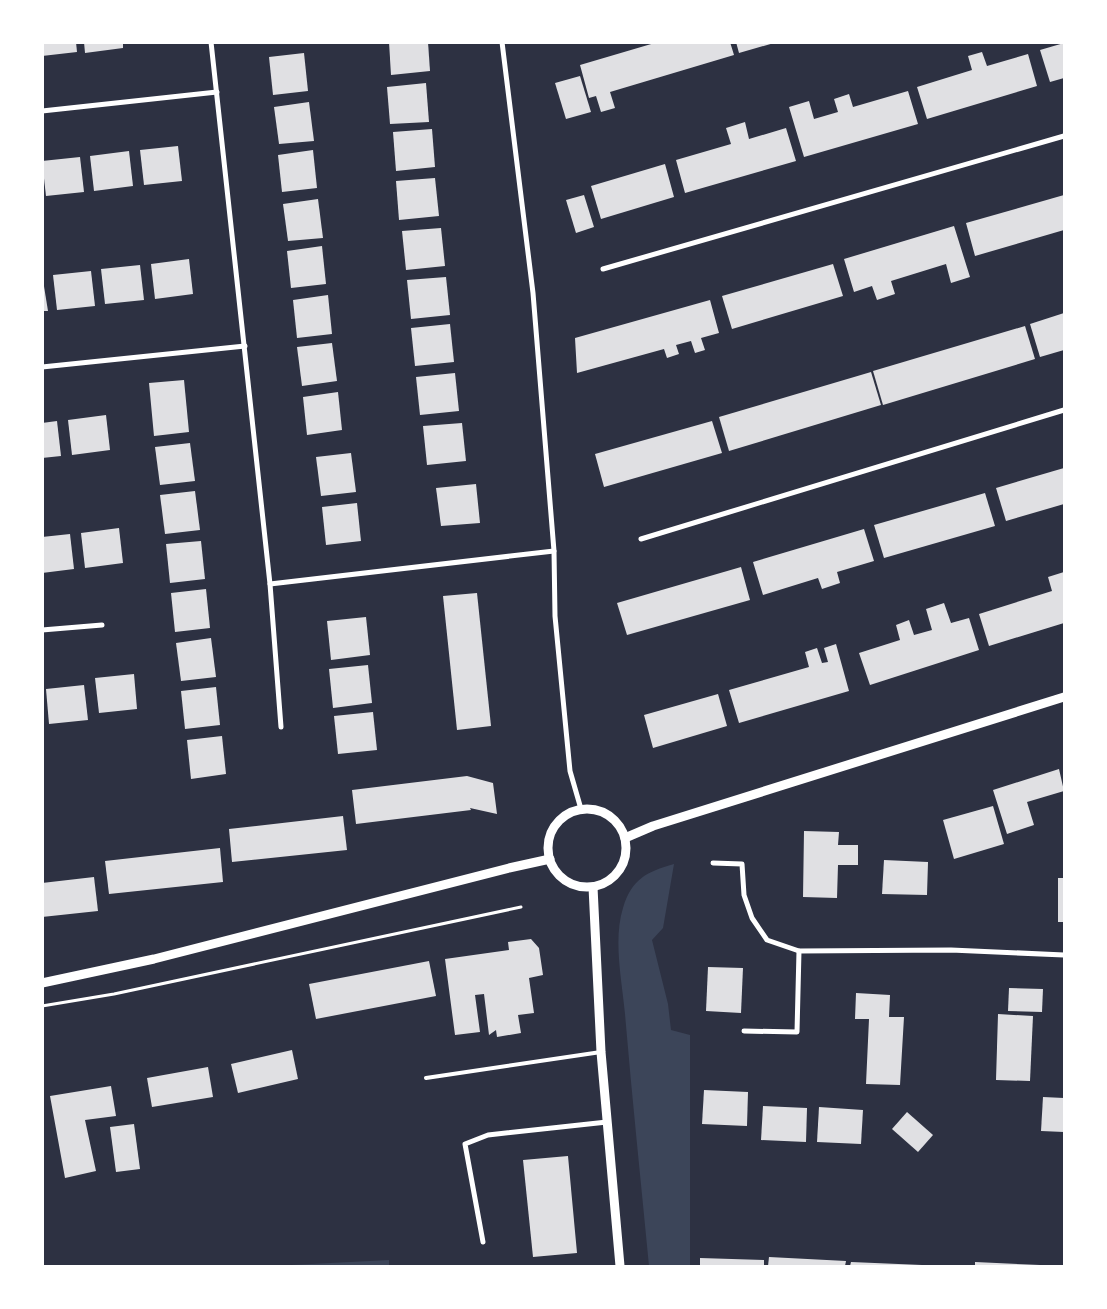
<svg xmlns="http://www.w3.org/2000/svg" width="1107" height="1309" font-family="'Crimson Pro',serif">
  <rect width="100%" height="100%" fill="#2d3142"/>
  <g fill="#3c4559">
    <path d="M674,864L663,928L652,940L668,1004L671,1030L690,1035V1266H649C641,1182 632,1098 625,1014C622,981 613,940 623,908C632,879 646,872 674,864Z"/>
    <path d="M389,1260V1266H272Z"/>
  </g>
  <g fill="#e0e0e3">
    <path d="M42,42H76L77,52L42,56Z"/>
    <path d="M84,42H123V48L85,53Z"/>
    <path d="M389,42H428L430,71L391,75Z"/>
    <path d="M658,42H730L734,55L610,92L615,108L601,112L596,96L589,98L580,65Z"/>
    <path d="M736,42H774V43L739,53Z"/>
    <path d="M1064,43V78L1050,82L1040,50Z"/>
    <path d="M982,52L987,66L1028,54L1037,86L927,119L917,87L972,70L968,56Z"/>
    <path d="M304,53L308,91L273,95L269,57Z"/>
    <path d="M580,76L591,112L566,119L555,83Z"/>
    <path d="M426,83L429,122L390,124L387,87Z"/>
    <path d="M908,91L918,124L804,157L789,107L809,101L814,119L838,112L834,99L849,94L853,107Z"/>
    <path d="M309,102L314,141L279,144L274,107Z"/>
    <path d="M745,122L749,139L786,128L796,161L685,193L676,160L731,144L726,128Z"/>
    <path d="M432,129L435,167L396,171L393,132Z"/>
    <path d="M178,146L182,181L144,185L140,150Z"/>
    <path d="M313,150L317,188L282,192L278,155Z"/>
    <path d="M129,151L133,186L94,191L90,156Z"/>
    <path d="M80,157L84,192L46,196L42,161Z"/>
    <path d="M665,164L674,197L601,219L591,186Z"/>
    <path d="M435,178L439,216L399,220L396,181Z"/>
    <path d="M584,195L594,227L576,233L566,200Z"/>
    <path d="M1064,195V230L975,256L966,223Z"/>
    <path d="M318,199L323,238L288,241L283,204Z"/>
    <path d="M954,226L970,277L951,283L946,264L891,281L895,294L877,300L872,286L854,292L844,259Z"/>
    <path d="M441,228L445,266L406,270L402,231Z"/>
    <path d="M322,246L326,284L291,288L287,251Z"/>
    <path d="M189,259L193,294L155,299L151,264Z"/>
    <path d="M833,264L843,296L732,329L722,296Z"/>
    <path d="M140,265L144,300L105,304L101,269Z"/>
    <path d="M91,271L95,306L57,310L53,275Z"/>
    <path d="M42,274L48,311H42Z"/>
    <path d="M446,277L450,315L411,319L407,280Z"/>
    <path d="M328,295L332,334L297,338L293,300Z"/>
    <path d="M710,300L719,333L701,338L705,350L695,353L691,341L676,345L679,354L667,358L664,349L577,373L575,338Z"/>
    <path d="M1064,313V350L1040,357L1030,324Z"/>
    <path d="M450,324L454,362L415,366L411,328Z"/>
    <path d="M1025,326L1035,359L883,405L873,371Z"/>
    <path d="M332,343L337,381L302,386L297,347Z"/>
    <path d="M871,372L881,405L729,451L719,417Z"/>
    <path d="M455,373L459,411L420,415L416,377Z"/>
    <path d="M184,380L189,432L154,436L149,383Z"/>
    <path d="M338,392L342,430L307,435L303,397Z"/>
    <path d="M106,415L110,450L72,455L68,420Z"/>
    <path d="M57,421L61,456L42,458V423Z"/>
    <path d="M712,421L722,453L604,487L595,454Z"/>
    <path d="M462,423L466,461L427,465L423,426Z"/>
    <path d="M190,443L195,481L160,485L155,447Z"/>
    <path d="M351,453L356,492L321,496L316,457Z"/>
    <path d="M1064,468V504L1006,521L996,488Z"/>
    <path d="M476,484L480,523L441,526L436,488Z"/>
    <path d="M195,491L200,530L165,534L160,495Z"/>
    <path d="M985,493L995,526L884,558L874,525Z"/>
    <path d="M357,503L361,541L326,545L322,507Z"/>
    <path d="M119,528L123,563L85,568L81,533Z"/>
    <path d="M864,529L874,561L837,572L840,583L822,589L818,578L763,595L753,562Z"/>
    <path d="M70,534L74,569L42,573V537Z"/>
    <path d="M201,541L205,579L170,583L166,544Z"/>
    <path d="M741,567L750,600L627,635L617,603Z"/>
    <path d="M1064,572V623L989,646L979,614L1052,591L1048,577Z"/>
    <path d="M206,589L210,628L175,632L171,593Z"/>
    <path d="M477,593L491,726L457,730L443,596Z"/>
    <path d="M944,603L951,623L969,618L979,650L870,685L859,653L900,640L896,625L909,620L914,635L932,630L926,609Z"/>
    <path d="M366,617L370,655L331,660L327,621Z"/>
    <path d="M211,638L216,677L181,681L176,643Z"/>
    <path d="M836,644L849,691L739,723L729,690L809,667L805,652L817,648L822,663L828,662L824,648Z"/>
    <path d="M368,665L372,703L333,708L329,669Z"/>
    <path d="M134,674L137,709L99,713L95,678Z"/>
    <path d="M84,685L88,720L49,724L46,689Z"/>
    <path d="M216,687L220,725L185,729L181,691Z"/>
    <path d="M718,694L727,726L653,748L644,715Z"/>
    <path d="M373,712L377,750L338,754L334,716Z"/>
    <path d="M222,736L226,774L191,779L187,740Z"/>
    <path d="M1059,769L1064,791L1027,802L1034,825L1007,834L993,790Z"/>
    <path d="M467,776L493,783L497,814L470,808L471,810L356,824L352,790Z"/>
    <path d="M993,806L1004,844L954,859L943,820Z"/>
    <path d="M343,816L347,850L232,862L229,829Z"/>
    <path d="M804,831L839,832L838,845H858V865H838L837,898L803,897Z"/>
    <path d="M220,848L223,882L109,894L105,861Z"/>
    <path d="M884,860L928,862L927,895L882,894Z"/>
    <path d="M94,877L98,911L42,917V883Z"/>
    <rect x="1058" y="878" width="6" height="44"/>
    <path d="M531,939L539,948L543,975L529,978L534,1013L518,1015L521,1033L497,1037L496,1030L489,1035L484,994L475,995L480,1032L455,1035L445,959L509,950L508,942Z"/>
    <path d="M429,961L436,996L316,1019L309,984Z"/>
    <path d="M708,967L743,968L741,1013L706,1011Z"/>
    <path d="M1009,988L1043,989L1042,1012L1008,1011Z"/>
    <path d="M856,993L890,995L889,1017H904L900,1085L866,1084L869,1019H855Z"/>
    <path d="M998,1014L1033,1016L1030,1081L996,1080Z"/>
    <path d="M292,1050L298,1079L238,1093L231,1064Z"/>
    <path d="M208,1067L213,1097L152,1107L147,1078Z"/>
    <path d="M111,1086L116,1116L85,1120L96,1171L65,1178L50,1096Z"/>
    <path d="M704,1090L748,1092L747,1126L702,1124Z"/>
    <path d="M1043,1097L1064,1098V1132L1041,1131Z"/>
    <path d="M763,1106L807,1108L806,1142L761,1140Z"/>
    <path d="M819,1107L863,1110L861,1144L817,1142Z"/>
    <path d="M907,1112L933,1135L918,1152L892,1129Z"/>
    <path d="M134,1124L140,1169L116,1172L110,1127Z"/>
    <path d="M568,1156L577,1253L533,1257L523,1160Z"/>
    <path d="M769,1257L846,1261L845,1266H768Z"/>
    <path d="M700,1258L764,1260V1266H700Z"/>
    <path d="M851,1262L922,1265V1266H850Z"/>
    <path d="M975,1262L1040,1265V1266H975Z"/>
  </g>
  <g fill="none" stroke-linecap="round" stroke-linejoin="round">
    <path stroke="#fff" stroke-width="3" d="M42,1006L114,994L521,907"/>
    <path stroke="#fff" stroke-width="4" d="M426,1078L601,1052"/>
    <g stroke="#fff" stroke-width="5">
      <path d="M211,42L270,584L281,727"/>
      <path d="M502,42L533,293L554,551L555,616L570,771L581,809"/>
      <path d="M42,111L217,92"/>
      <path d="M603,269L1064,136"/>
      <path d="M42,367L245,346"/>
      <path d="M641,539L1064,410"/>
      <path d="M270,584L554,551"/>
      <path d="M42,630L102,625"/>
      <path d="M713,863L742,864L744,895L752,918L767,940L799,951"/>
      <path d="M744,1031L797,1032L799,951L951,950L1064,955"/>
      <path d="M483,1242L465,1144L488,1135L607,1122"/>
    </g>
    <g stroke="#fff" stroke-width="9">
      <circle cx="587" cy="848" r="39"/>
      <path d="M625,838L653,826L1064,697"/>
      <path d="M593,887L601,1052L620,1266"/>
      <path d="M42,983L154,959L509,868L550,859"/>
    </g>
  </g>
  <rect width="1107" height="1309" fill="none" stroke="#ffffff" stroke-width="88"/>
</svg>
